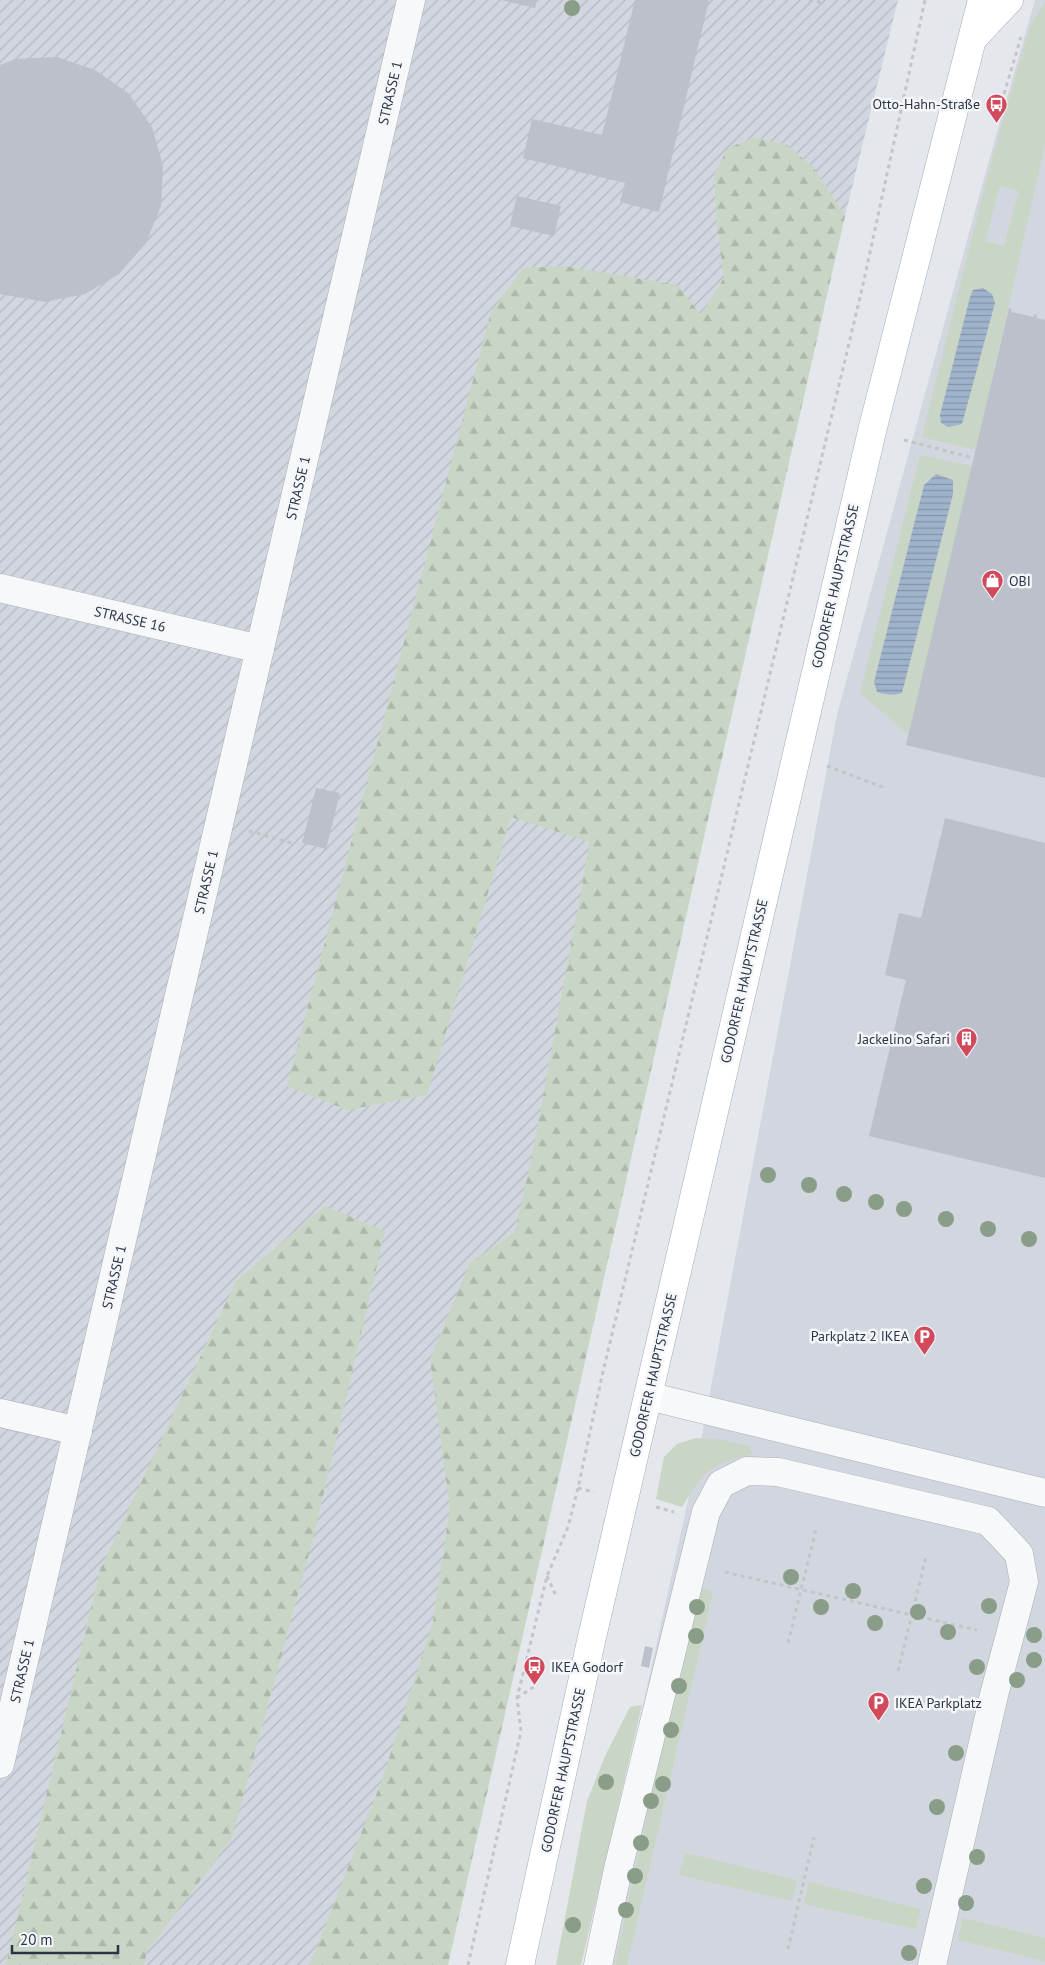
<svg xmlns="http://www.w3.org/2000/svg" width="1045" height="1965" font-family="'PT Sans',sans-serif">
  <defs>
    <pattern id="industrial-furrows" width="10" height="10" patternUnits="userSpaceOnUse" patternTransform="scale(1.25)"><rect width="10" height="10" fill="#d2d6de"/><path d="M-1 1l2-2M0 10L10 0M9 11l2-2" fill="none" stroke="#b4b8c0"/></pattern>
    <pattern id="forest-firs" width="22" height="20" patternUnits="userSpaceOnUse" patternTransform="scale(1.25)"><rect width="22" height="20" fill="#c9d6c5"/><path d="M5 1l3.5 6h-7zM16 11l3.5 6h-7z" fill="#adb8ab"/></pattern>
    <pattern id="water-rules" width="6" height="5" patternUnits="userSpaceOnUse" patternTransform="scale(1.25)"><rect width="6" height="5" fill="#9fb4cc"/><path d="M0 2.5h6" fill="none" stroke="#8293a7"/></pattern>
  </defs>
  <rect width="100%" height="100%" fill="#e4e7ec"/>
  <path fill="#d2d6de" d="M1035,0H1045V1965H586L700,1446L837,715L988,164Z"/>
  <path fill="url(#industrial-furrows)" d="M0,0H898L845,216L399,1965H0Z"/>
  <g fill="#c9d6c5" fill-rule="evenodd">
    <path d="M1045,2V144L976,450L922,437L990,166L1030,26ZM1000,186L1019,191L1004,246L985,241ZM973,290L941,423L940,415Z"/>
    <path d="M920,455L972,466L909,735L860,693ZM929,478L953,494L902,692C893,696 887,695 877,692L874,682L924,485Z"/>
    <path d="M696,1438L718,1439L749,1446L752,1454C708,1466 706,1469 682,1507L656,1499L664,1457L677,1444Z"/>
    <path d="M695,1586L713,1592L627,1965H615Z"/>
    <path d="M642,1705L581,1965H556L587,1801L606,1754L630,1707Z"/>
    <path d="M685,1853L797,1880L792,1901L679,1875Z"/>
    <path d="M809,1882L921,1909L916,1929L804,1904Z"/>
    <path d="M963,1918L1045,1938V1961L958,1940Z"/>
  </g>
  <g fill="url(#forest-firs)">
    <path d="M753,138L786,144L814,168L845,216L448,1965H310L383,1777L433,1622L450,1508L430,1359L470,1263L515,1232L532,1156L590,842L511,817L427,1095L347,1110L287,1086L491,312L523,268L563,266L677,285L701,315L724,278L717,227L714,174L728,148Z"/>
    <path d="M325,1206L385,1231L313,1539L231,1840L147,1951L144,1965H6L100,1570L236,1281Z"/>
  </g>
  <g fill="url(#water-rules)">
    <path d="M983,288L992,294L995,303L962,424L948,427L941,423L940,415L970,297L973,290Z"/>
    <path d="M936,474L953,480V494L902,693C893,696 887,695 877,692L874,682L924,485Z"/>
  </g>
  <g fill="#bbc0ca">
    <path d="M501,0H537L535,8Z"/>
    <path d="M635,0H709L659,212L620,202L625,183L523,158L532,119L602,135Z"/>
    <path d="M57,57L95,70L128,93L152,127L163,166L161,206L146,243L119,274L85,294L45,302L0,294V65L16,59Z"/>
    <path d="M517,196L561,206L554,236L510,226Z"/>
    <path d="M1009,308L1012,309L1011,312L1034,317V314L1037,315L1036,318L1045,320V778L906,745Z"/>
    <path d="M316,788L340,793L326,849L302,843Z"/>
    <path d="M945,818L1045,843V1178L869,1136L906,980L885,975L899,913L921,918Z"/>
    <path d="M645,1646L653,1648L649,1668L641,1666Z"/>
  </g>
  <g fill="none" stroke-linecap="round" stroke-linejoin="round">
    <defs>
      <g id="minor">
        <path d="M0,588L260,649"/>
        <path d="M648,1396L1045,1493"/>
        <path d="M0,1413L78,1431"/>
        <path d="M0,1764L411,0"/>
        <path d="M598,1965L618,1869L706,1512L721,1484L747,1471L778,1472L988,1521L1019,1554L1024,1582L994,1695L932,1965"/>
      </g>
      <g id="major">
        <path d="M973,38L1009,0"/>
        <path d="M520,1965L592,1637L872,431L982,0"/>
      </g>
    </defs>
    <use href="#minor" stroke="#a9aeb7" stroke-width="29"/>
    <use href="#major" stroke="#a3abb8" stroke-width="29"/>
    <g stroke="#c2c5cb" stroke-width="3" stroke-dasharray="4 4" stroke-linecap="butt">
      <path d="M809,0L819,2L824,0"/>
      <path d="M1004,94L1021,37"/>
      <path d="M904,440L974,458"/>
      <path d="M827,766L885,788"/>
      <path d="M249,831L292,843"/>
      <path d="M578,1488L594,1492"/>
      <path d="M656,1507L674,1512"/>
      <path d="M725,1572L977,1630"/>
      <path d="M547,1576L556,1596"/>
      <path d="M788,1643L816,1529"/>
      <path d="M898,1671L926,1557"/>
      <path d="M517,1698L535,1686"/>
      <path d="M788,1949L814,1837"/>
      <path d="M468,1965L521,1731L517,1698L547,1576L568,1527L578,1488L602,1376L862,289L925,0"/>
    </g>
    <use href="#minor" stroke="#f7f8fa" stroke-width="28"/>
    <use href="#major" stroke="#fff" stroke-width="28"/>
  </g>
  <g fill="#899d89">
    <circle cx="572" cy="8" r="8"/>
    <circle cx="768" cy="1175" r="8"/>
    <circle cx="809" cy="1185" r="8"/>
    <circle cx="844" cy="1194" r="8"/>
    <circle cx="876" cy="1202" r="8"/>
    <circle cx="904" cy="1209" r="8"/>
    <circle cx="946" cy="1219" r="8"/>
    <circle cx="988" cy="1229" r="8"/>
    <circle cx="1029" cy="1239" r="8"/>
    <circle cx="791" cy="1577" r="8"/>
    <circle cx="853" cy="1591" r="8"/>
    <circle cx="989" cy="1606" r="8"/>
    <circle cx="697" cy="1607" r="8"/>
    <circle cx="821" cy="1607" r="8"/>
    <circle cx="918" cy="1612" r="8"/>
    <circle cx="875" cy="1623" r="8"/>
    <circle cx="948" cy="1632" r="8"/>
    <circle cx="1034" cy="1635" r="8"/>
    <circle cx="696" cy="1636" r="8"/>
    <circle cx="1034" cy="1660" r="8"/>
    <circle cx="977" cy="1667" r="8"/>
    <circle cx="1017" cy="1680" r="8"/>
    <circle cx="679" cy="1686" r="8"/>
    <circle cx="671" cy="1730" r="8"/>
    <circle cx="956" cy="1753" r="8"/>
    <circle cx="606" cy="1782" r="8"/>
    <circle cx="663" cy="1784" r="8"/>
    <circle cx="651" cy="1801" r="8"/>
    <circle cx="937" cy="1807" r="8"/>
    <circle cx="641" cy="1843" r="8"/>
    <circle cx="977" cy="1857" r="8"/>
    <circle cx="635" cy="1876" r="8"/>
    <circle cx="924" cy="1886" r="8"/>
    <circle cx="966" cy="1903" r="8"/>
    <circle cx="626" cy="1910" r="8"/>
    <circle cx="573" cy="1925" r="8"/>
    <circle cx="909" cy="1953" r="8"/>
  </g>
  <defs>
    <symbol id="bus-pin" viewBox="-11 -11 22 30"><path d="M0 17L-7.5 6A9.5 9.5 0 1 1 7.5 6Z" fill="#d1495b" stroke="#f4f6f9"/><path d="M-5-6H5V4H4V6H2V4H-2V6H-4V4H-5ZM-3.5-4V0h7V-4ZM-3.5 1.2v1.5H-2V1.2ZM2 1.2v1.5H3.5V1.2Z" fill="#fff"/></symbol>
    <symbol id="shop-pin" viewBox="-11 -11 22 30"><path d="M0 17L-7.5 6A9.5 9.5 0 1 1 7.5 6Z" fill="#d1495b" stroke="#f4f6f9"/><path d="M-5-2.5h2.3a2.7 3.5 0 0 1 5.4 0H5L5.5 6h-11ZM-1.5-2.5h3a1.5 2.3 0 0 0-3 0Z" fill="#fff"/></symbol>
    <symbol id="building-pin" viewBox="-11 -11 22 30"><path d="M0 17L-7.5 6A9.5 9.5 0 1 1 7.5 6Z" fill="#d1495b" stroke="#f4f6f9"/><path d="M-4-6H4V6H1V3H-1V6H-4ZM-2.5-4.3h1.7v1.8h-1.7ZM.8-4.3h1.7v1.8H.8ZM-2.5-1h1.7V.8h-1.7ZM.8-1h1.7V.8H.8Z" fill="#fff"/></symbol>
    <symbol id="parking-pin" viewBox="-11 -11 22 30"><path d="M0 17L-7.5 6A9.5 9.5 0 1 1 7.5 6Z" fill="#d1495b" stroke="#f4f6f9"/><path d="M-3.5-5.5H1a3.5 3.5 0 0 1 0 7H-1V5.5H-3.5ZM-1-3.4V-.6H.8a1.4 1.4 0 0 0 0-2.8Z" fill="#fff"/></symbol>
  </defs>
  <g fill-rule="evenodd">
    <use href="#bus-pin" x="984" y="92" width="25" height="34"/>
    <use href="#shop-pin" x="980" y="568" width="25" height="34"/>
    <use href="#building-pin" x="954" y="1026" width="25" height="34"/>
    <use href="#parking-pin" x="912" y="1324" width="25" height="34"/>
    <use href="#bus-pin" x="522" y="1654" width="25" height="34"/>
    <use href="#parking-pin" x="866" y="1690" width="25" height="34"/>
  </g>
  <g text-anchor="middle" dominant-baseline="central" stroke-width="5" stroke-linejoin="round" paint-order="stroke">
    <g font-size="14" fill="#2b3445" stroke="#f4f6f9">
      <text transform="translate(390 93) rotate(-77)">STRASSE 1</text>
      <text transform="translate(298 488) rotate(-77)">STRASSE 1</text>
      <text transform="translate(835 586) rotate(-77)">GODORFER HAUPTSTRASSE</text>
      <text transform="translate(130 619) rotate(13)">STRASSE 16</text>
      <text transform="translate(206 882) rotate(-77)">STRASSE 1</text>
      <text transform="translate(744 981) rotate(-77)">GODORFER HAUPTSTRASSE</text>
      <text transform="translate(114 1277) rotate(-77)">STRASSE 1</text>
      <text transform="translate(653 1375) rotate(-77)">GODORFER HAUPTSTRASSE</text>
      <text transform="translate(22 1671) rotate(-77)">STRASSE 1</text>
      <text transform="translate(563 1770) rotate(-78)">GODORFER HAUPTSTRASSE</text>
    </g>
    <g font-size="14" fill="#2b3445" stroke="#f4f6f9" text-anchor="end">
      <text x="980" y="104">Otto-Hahn-Straße</text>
      <text x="1009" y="581" text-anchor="start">OBI</text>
      <text x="950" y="1039">Jackelino Safari</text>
      <text x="909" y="1336">Parkplatz 2 IKEA</text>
      <text x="551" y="1667" text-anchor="start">IKEA Godorf</text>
      <text x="895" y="1703" text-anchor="start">IKEA Parkplatz</text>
    </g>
  </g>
  <path d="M12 1945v8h106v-8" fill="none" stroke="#2b3445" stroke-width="2.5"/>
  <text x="20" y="1945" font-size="15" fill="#2b3445" stroke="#f4f6f9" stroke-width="4" paint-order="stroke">20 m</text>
</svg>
